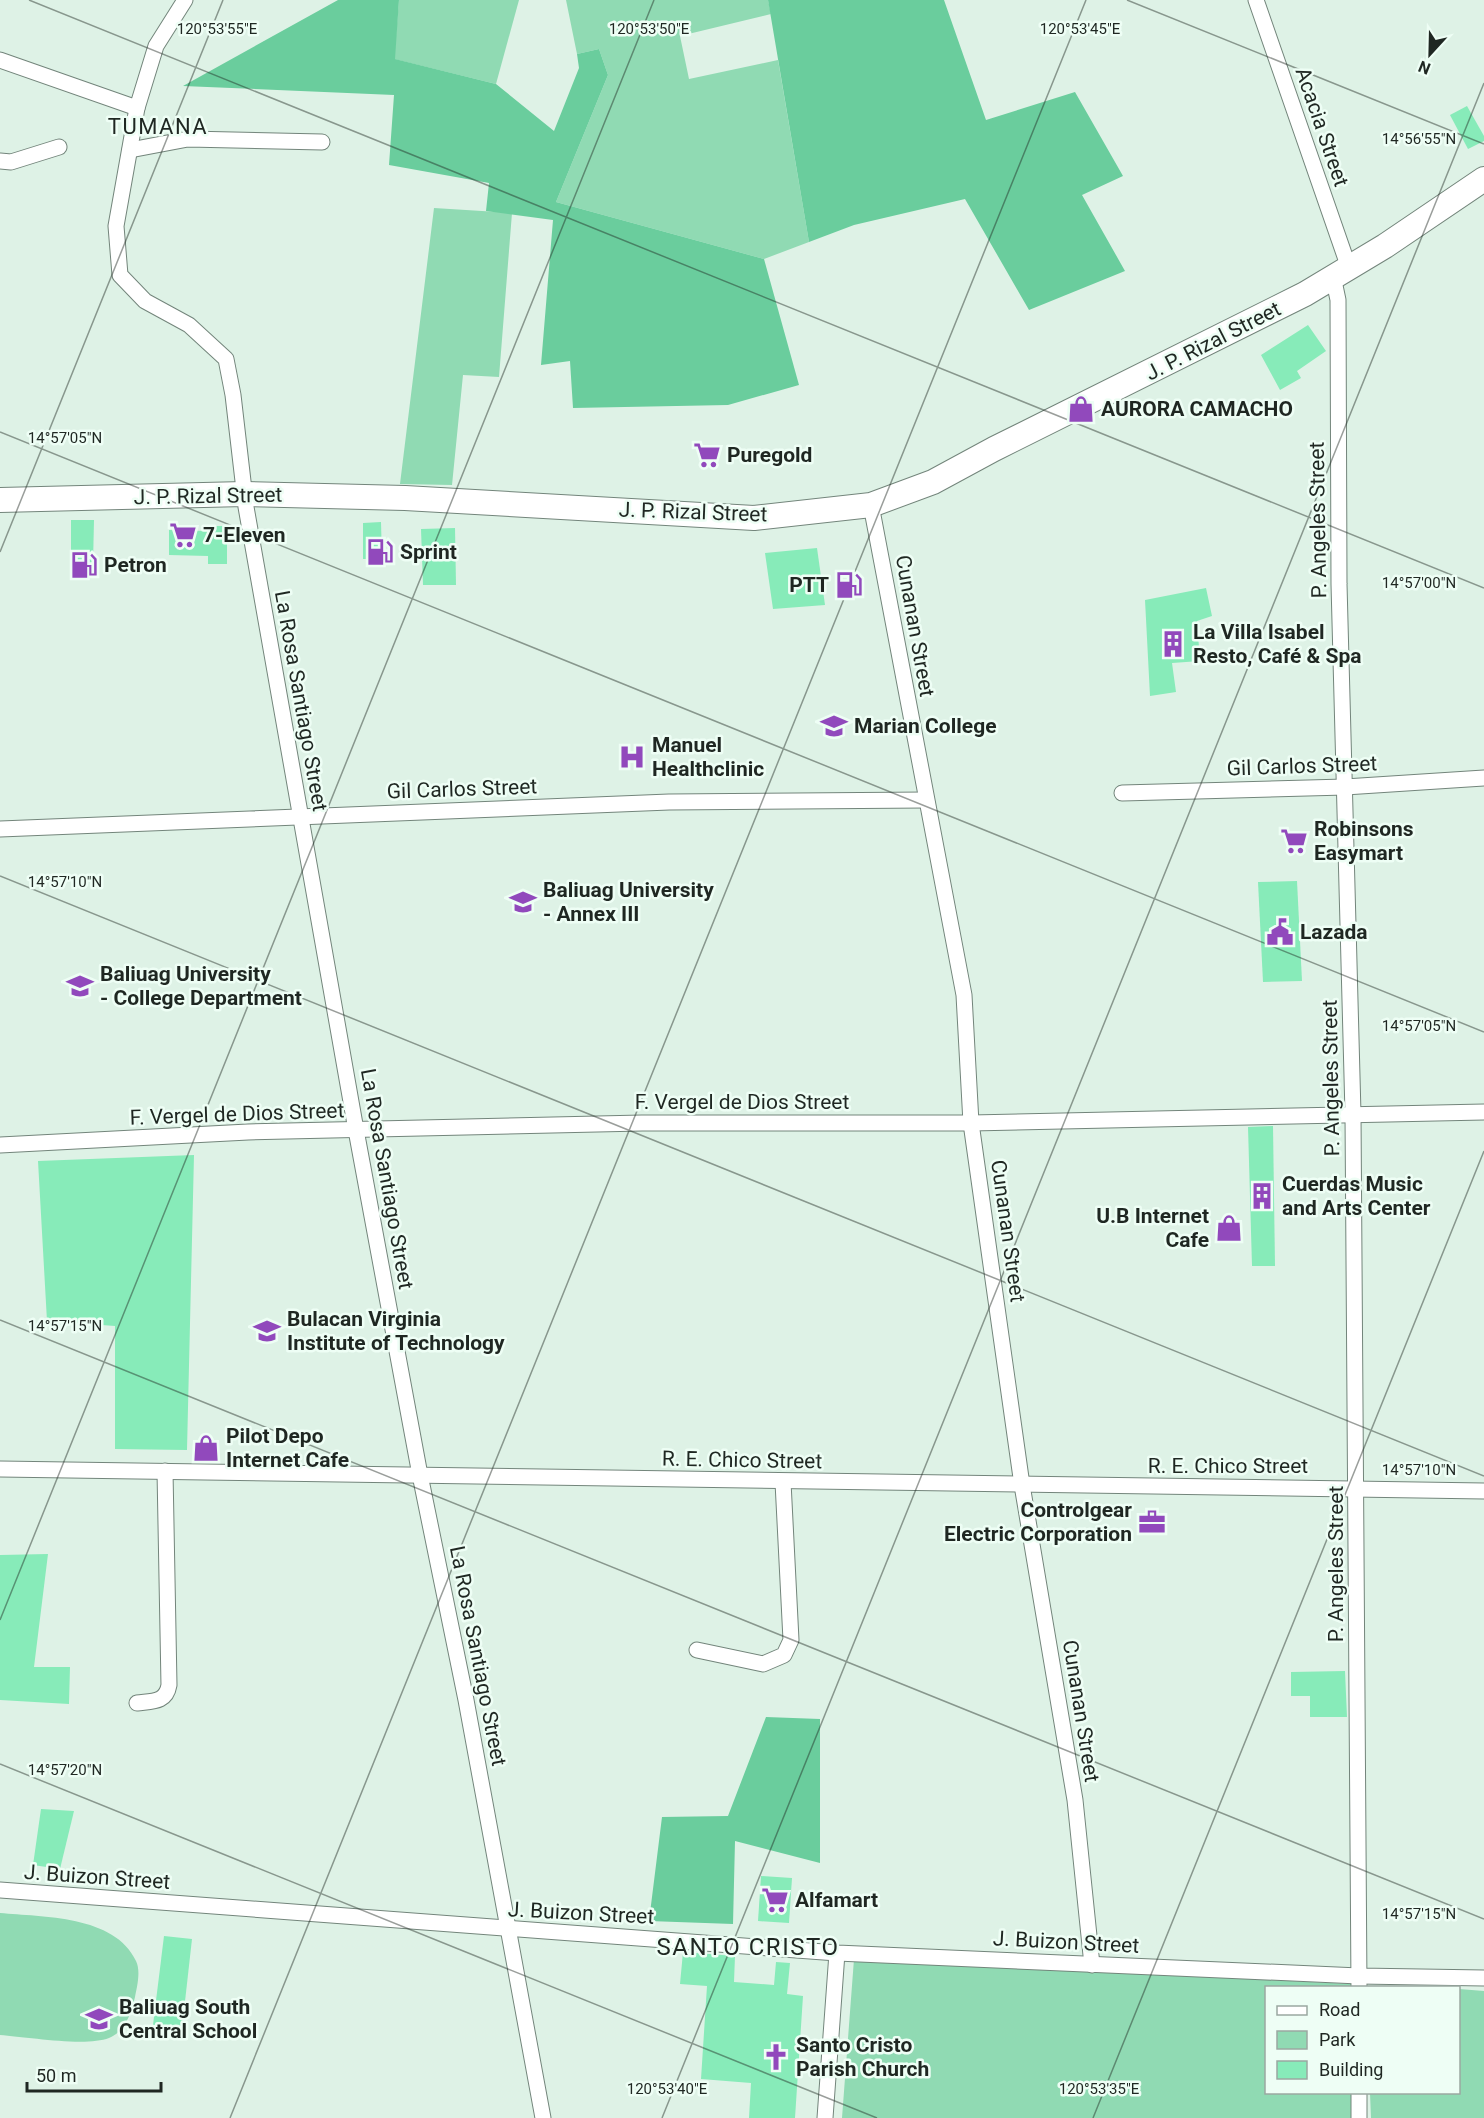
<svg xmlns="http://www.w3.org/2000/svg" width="1484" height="2118" font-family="Roboto,sans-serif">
  <rect width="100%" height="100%" fill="#def2e6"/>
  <g fill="#90dab3">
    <path d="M399,0H519L496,84L394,59Z"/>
    <path d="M566,0H768L771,14L680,36L689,79L778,60L809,242L764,259L556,202L608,75L599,49L577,54Z"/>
    <path d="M434,208L512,213L499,377L463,375L452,485L400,484Z"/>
    <path d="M0,1913C42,1917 115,1915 136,1961C141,1971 137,1987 135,1997C131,2013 126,2031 109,2038C86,2047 27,2037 0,2035Z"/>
    <path d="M854,1959L1351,1984V1988H1266V2092L1352,2093V2118H842Z"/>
    <path d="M1459,1989L1484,1991V2118H1371L1370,2093L1458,2092Z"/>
  </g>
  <g fill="#6acd9d">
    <path d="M338,0H399L395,59L496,84L554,131L579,68L577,54L599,49L608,75L556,202L764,259L799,385L728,405L573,408L570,361L541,365L553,220L486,211L489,183L389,165L394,95L183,86Z"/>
    <path d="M768,0H944L986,120L1075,92L1123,176L1082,195L1125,271L1029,310L965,199L854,225L809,242Z"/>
    <path d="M766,1717L820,1719V1863L735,1841L733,1924L649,1921L662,1817L728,1816Z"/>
  </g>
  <g fill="#87ebb9">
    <path d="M1467,106L1484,136V141L1468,149L1450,115Z"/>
    <path d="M1308,325L1326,351L1297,371L1301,378L1280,390L1261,355Z"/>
    <path d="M71,520H94L93,564H71Z"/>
    <path d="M381,522L382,559H363V523Z"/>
    <path d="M208,526H227V564H208V556L169,555V530L208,531Z"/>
    <path d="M455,528L456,585H423L421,529Z"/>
    <path d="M817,548L825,605L773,609L765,553Z"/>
    <path d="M1206,588L1212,616L1197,621L1200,661L1172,663L1176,692L1150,696L1145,600Z"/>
    <path d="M1297,881L1302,981L1263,982L1258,882Z"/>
    <path d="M1273,1126L1275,1266H1252L1248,1127Z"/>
    <path d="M194,1155L187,1450L115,1449V1326L47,1321L38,1161Z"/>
    <path d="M48,1554L34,1667H70L69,1704L0,1700V1555Z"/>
    <path d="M1345,1671L1347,1717H1310V1696H1291V1672Z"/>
    <path d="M41,1809L74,1811L60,1869L33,1865Z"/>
    <path d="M761,1876L792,1878L789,1923L758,1921Z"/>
    <path d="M164,1936L192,1939L182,2028L153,2025Z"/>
    <path d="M683,1952L735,1956L734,1982L774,1985L776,1962L790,1963L787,1994L803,1996L795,2118H749L751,2083L701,2079L707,1986L680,1984Z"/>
  </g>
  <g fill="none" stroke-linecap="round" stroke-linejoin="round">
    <defs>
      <g id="minor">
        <path d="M185,0L156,46L137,108L116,226L120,275L145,301L189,325L226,359L233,395L246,507L356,1130L420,1475L466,1700L543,2118"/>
        <path d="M1256,0L1349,268"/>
        <path d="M0,60L137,108"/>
        <path d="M130,150L188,139L322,142"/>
        <path d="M0,161L11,162L59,147"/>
        <path d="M1333,276L1338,300L1339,584L1353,1114L1359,1988"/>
        <path d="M871,505L964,995L971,1123L1022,1485L1075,1800L1092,1965"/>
        <path d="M1122,793L1345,787L1484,778"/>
        <path d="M0,829L669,802L926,800"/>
        <path d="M0,1145L248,1132L642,1123H971L1484,1112"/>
        <path d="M0,1469L1484,1491"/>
        <path d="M697,1650L763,1664L784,1655L791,1640L783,1482"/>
        <path d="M137,1703C152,1701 166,1703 169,1685L165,1471"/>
        <path d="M0,1890L837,1953L1359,1976L1484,1978"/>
        <path d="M825,2118L837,1953"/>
        <path d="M1359,2118V2092"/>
      </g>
      <path id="primary" d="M0,500L244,494L405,498L754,518L871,505L933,482L994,449L1305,294L1385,246L1484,179"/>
    </defs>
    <use href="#minor" stroke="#73857b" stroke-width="17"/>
    <use href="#primary" stroke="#73857b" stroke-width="26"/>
    <use href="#minor" stroke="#fff" stroke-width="15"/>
    <use href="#primary" stroke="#fff" stroke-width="24"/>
  </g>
  <path fill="none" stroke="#1f2722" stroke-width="1.5" stroke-opacity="0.45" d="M29,0L1484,588M1127,0L1484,144M0,432L1484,1032M0,552L223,0M0,876L1484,1476M0,1320L1484,1919M0,1620L654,0M0,1764L877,2118M230,2118L1086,0M662,2118L1484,83M1093,2118L1484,1151"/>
  <defs>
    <symbol id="shop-bare" viewBox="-9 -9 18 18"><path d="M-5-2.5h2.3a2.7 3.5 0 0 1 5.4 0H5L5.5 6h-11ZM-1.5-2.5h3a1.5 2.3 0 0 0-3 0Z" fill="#9149bc" stroke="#eefef5" stroke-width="2.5" paint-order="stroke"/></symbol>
    <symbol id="supermarket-bare" viewBox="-9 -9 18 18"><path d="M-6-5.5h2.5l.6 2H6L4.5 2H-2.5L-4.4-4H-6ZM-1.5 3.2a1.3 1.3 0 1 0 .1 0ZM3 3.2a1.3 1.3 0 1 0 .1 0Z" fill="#9149bc" stroke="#eefef5" stroke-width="2.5" paint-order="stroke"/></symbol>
    <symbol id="fuel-bare" viewBox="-9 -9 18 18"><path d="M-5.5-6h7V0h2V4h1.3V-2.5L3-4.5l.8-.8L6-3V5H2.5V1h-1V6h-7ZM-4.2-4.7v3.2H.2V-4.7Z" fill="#9149bc" stroke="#eefef5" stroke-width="2.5" paint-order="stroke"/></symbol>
    <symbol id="building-bare" viewBox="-9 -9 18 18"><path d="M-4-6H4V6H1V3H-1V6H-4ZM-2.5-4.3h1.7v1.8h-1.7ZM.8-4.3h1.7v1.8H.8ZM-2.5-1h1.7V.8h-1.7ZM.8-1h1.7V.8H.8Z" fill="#9149bc" stroke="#eefef5" stroke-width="2.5" paint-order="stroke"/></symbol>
    <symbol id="university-bare" viewBox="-9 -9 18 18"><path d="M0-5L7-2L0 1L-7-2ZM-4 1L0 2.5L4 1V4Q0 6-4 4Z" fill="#9149bc" stroke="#eefef5" stroke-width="2.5" paint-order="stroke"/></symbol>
    <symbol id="hospital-bare" viewBox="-9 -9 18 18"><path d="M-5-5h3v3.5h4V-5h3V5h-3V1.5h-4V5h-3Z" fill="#9149bc" stroke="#eefef5" stroke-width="2.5" paint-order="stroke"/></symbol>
    <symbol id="civic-bare" viewBox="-9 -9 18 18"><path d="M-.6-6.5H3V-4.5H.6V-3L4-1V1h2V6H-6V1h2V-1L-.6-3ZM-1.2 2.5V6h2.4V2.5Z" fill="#9149bc" stroke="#eefef5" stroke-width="2.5" paint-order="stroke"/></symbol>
    <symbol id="school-bare" viewBox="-9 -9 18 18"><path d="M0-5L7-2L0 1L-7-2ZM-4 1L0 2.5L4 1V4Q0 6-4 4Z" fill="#9149bc" stroke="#eefef5" stroke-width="2.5" paint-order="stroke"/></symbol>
    <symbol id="office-bare" viewBox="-9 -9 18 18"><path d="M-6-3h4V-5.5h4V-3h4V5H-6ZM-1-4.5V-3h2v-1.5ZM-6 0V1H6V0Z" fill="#9149bc" stroke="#eefef5" stroke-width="2.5" paint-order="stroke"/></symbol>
    <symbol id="church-bare" viewBox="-9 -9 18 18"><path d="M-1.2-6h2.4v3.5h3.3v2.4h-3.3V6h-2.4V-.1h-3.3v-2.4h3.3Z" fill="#9149bc" stroke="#eefef5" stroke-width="2.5" paint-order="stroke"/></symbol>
  </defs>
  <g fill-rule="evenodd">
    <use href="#shop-bare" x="1062" y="390" width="38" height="38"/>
    <use href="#supermarket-bare" x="688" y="436" width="38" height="38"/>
    <use href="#supermarket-bare" x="164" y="516" width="38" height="38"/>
    <use href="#fuel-bare" x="361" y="533" width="38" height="38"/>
    <use href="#fuel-bare" x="65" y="546" width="38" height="38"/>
    <use href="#fuel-bare" x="830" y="566" width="38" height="38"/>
    <use href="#building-bare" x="1154" y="625" width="38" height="38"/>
    <use href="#university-bare" x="815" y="707" width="38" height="38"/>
    <use href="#hospital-bare" x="613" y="738" width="38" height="38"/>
    <use href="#supermarket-bare" x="1275" y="822" width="38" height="38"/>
    <use href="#university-bare" x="504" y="883" width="38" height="38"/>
    <use href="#civic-bare" x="1261" y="913" width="38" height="38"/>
    <use href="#university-bare" x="61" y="967" width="38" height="38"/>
    <use href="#building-bare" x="1243" y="1177" width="38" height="38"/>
    <use href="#shop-bare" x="1210" y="1209" width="38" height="38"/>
    <use href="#school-bare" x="248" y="1312" width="38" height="38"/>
    <use href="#shop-bare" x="187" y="1429" width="38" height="38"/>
    <use href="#office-bare" x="1133" y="1503" width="38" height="38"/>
    <use href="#supermarket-bare" x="756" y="1881" width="38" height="38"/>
    <use href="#school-bare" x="80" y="2000" width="38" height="38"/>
    <use href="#church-bare" x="757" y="2038" width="38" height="38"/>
  </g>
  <g text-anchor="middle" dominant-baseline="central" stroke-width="5" stroke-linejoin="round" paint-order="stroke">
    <g font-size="21" fill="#1f2722" stroke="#eefef5">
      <text transform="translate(1322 127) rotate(71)">Acacia Street</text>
      <text transform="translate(1213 341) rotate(-27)">J. P. Rizal Street</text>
      <text transform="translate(208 496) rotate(-1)">J. P. Rizal Street</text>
      <text transform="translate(693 512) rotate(2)">J. P. Rizal Street</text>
      <text transform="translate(1318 520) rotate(-91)">P. Angeles Street</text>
      <text transform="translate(915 626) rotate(80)">Cunanan Street</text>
      <text transform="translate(301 701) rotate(80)">La Rosa Santiago Street</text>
      <text transform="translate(1302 766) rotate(-2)">Gil Carlos Street</text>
      <text transform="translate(462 789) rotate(-2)">Gil Carlos Street</text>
      <text transform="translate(1331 1078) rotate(-91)">P. Angeles Street</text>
      <text x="742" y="1102">F. Vergel de Dios Street</text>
      <text transform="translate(237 1114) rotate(-2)">F. Vergel de Dios Street</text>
      <text transform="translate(387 1179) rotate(80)">La Rosa Santiago Street</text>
      <text transform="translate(1008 1231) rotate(82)">Cunanan Street</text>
      <text transform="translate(742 1460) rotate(1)">R. E. Chico Street</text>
      <text x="1228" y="1466">R. E. Chico Street</text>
      <text transform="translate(1336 1564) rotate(-90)">P. Angeles Street</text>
      <text transform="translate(478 1656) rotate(79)">La Rosa Santiago Street</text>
      <text transform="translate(1081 1711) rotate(81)">Cunanan Street</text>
      <text transform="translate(97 1877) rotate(4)">J. Buizon Street</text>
      <text transform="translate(581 1913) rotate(3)">J. Buizon Street</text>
      <text transform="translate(1066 1942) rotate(3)">J. Buizon Street</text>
    </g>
    <g font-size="21" font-weight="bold" fill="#1f2722" stroke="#eefef5" text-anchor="start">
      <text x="1101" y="409">AURORA CAMACHO</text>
      <text x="727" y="455">Puregold</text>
      <text x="203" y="535">7-Eleven</text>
      <text x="400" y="552">Sprint</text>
      <text x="104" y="565">Petron</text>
      <text x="829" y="585" text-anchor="end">PTT</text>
      <text x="1193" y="632">La Villa Isabel<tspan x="1193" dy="24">Resto, Café &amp; Spa</tspan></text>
      <text x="854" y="726">Marian College</text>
      <text x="652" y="745">Manuel<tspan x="652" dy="24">Healthclinic</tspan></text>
      <text x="1314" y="829">Robinsons<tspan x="1314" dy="24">Easymart</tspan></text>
      <text x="543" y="890">Baliuag University<tspan x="543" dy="24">- Annex III</tspan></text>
      <text x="1300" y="932">Lazada</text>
      <text x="100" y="974">Baliuag University<tspan x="100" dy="24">- College Department</tspan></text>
      <text x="1282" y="1184">Cuerdas Music<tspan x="1282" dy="24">and Arts Center</tspan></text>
      <text x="1209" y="1216" text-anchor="end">U.B Internet<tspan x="1209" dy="24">Cafe</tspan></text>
      <text x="287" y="1319">Bulacan Virginia<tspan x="287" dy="24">Institute of Technology</tspan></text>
      <text x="226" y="1436">Pilot Depo<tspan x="226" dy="24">Internet Cafe</tspan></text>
      <text x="1132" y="1510" text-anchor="end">Controlgear<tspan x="1132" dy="24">Electric Corporation</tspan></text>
      <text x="795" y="1900">Alfamart</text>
      <text x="119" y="2007">Baliuag South<tspan x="119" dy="24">Central School</tspan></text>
      <text x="796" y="2045">Santo Cristo<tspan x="796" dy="24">Parish Church</tspan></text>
    </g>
    <g font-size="22" letter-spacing="1.5" fill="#1f2722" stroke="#eefef5">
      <text x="158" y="126">TUMANA</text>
    </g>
    <g font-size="24" letter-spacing="1.5" fill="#1f2722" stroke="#eefef5">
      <text x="748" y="1947">SANTO CRISTO</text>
    </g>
  </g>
  <g font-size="15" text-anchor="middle" fill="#1f2722" stroke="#eefef5" stroke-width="5" stroke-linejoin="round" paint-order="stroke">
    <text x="649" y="34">120°53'50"E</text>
    <text x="217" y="34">120°53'55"E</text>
    <text x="1080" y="34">120°53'45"E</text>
    <text x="1419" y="144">14°56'55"N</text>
    <text x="65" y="443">14°57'05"N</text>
    <text x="1419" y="588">14°57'00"N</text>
    <text x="65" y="887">14°57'10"N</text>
    <text x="1419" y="1031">14°57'05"N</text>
    <text x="65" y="1331">14°57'15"N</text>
    <text x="1419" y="1475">14°57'10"N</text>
    <text x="65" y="1775">14°57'20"N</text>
    <text x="1419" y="1919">14°57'15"N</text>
    <text x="667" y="2094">120°53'40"E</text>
    <text x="1099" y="2094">120°53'35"E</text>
  </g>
  <rect x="1265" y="1986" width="195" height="108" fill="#eefef5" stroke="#9ba8a1" stroke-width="1.5"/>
  <rect x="1277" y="2006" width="30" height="9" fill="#ffffff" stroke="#9ba8a1" stroke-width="1.5"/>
  <text x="1319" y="2016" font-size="18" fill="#1f2722">Road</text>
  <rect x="1277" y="2031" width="30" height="18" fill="#90dab3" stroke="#9ba8a1" stroke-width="1.5"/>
  <text x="1319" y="2046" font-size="18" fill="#1f2722">Park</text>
  <rect x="1277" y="2061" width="30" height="18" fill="#87ebb9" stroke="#9ba8a1" stroke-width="1.5"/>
  <text x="1319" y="2076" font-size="18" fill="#1f2722">Building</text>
  <g transform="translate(1430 54) rotate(202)" stroke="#eefef5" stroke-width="4.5" paint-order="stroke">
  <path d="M0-4.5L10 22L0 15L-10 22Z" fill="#1f2722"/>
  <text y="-9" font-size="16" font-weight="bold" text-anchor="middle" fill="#1f2722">N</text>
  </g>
  <path d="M27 2082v9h134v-9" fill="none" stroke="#1f2722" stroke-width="3"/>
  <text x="36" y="2082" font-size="18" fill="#1f2722" stroke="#eefef5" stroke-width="4.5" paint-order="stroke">50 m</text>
</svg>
